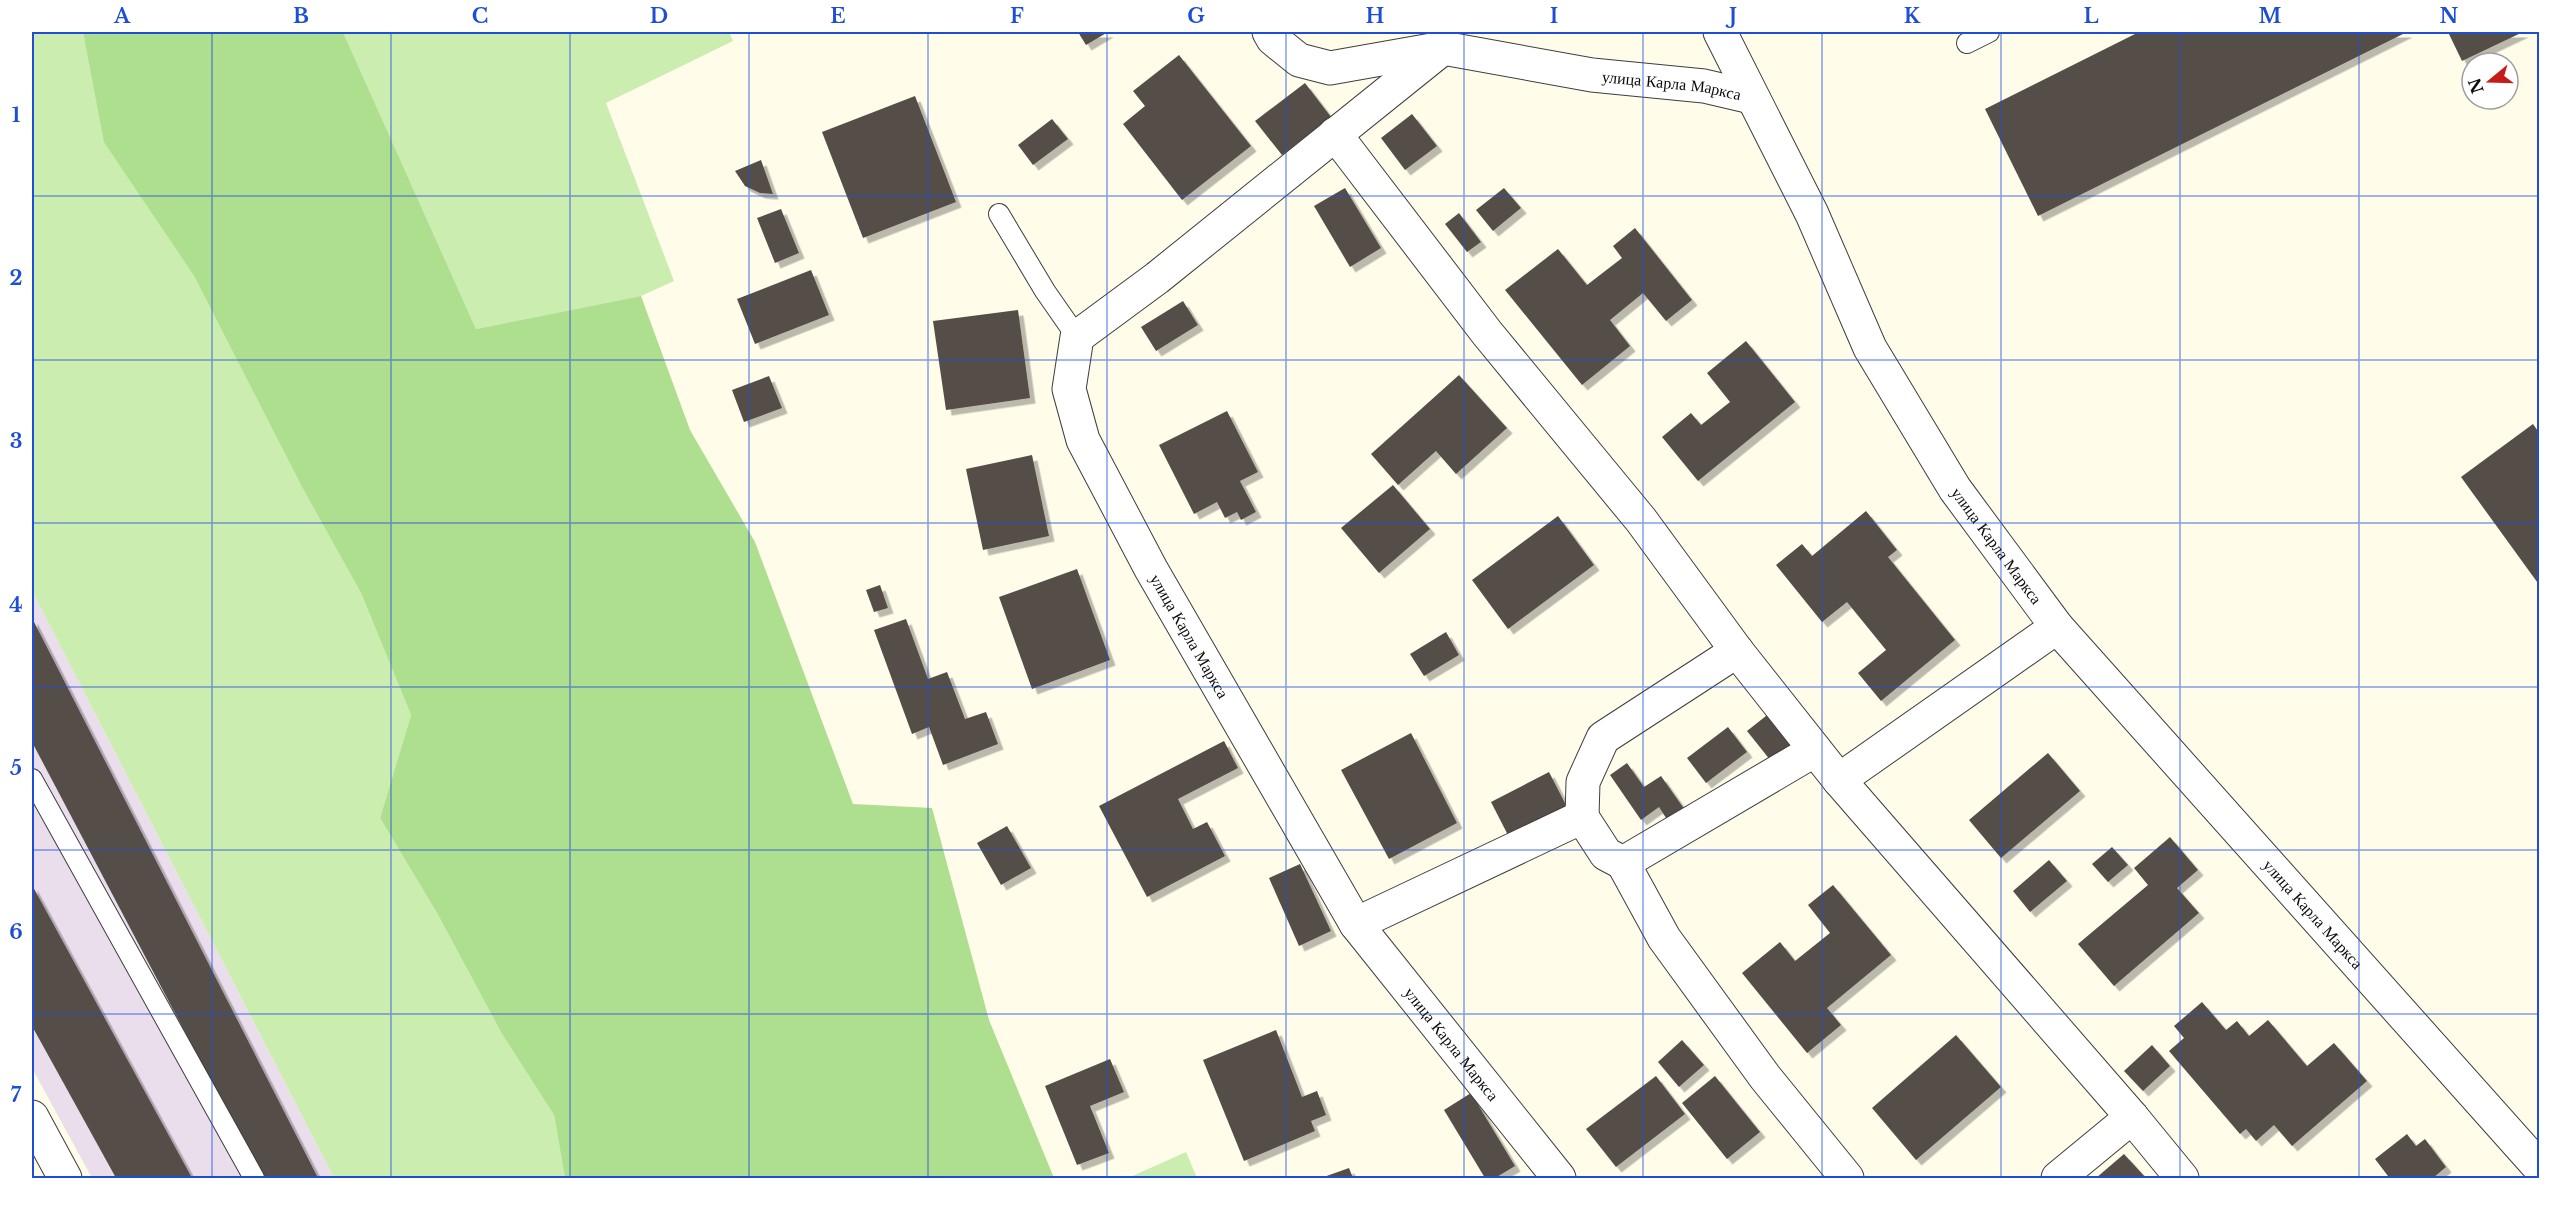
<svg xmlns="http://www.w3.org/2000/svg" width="2571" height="1210" font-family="'Libre Baskerville',serif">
  <defs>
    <filter id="shadow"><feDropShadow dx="5.5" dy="5.5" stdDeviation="0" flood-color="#0004"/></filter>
  </defs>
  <rect width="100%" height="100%" fill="#fffcea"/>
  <path fill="#ebdeec" d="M32,591L334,1178H92L32,1068Z"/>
  <g fill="#ccedb0">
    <path d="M32,32H83L105,142L194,276L303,489L361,593L411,715L380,818L437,913L502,1034L554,1115L565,1178H334L32,591Z"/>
    <path d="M343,32H729L733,41L606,103L674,281L641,296L476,329Z"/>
    <path d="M1186,1152L1197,1178H1128Z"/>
  </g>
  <path fill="#addf8e" d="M83,32H343L476,329L641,296L690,430L755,542L853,804L932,808L989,1020L1054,1178H565L554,1115L502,1034L437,913L380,818L411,715L361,593L303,489L194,276L104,142Z"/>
  <g fill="#554d47" filter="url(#shadow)">
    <path d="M1078,32H1108L1086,45Z"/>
    <path d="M2139,32H2407L2038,216L1985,109Z"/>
    <path d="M2448,32H2523L2462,61Z"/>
    <path d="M1179,55L1251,146L1182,200L1123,124L1145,106L1133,91Z"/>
    <path d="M1305,83L1331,117L1282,155L1255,121Z"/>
    <path d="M915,96L956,202L863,238L822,132Z"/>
    <path d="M1412,114L1437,146L1405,170L1381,138Z"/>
    <path d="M1052,119L1068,139L1033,165L1018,145Z"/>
    <path d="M761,160L773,194L760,193L745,186L735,171Z"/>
    <path d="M1345,188L1381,248L1350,267L1314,206Z"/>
    <path d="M1504,188L1521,208L1493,231L1476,210Z"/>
    <path d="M781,209L799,253L775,263L757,218Z"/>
    <path d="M1459,213L1481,242L1467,252L1445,224Z"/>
    <path d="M1635,228L1692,300L1666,321L1643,293L1610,320L1630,346L1582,385L1505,290L1558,249L1587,285L1622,258L1613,246Z"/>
    <path d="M811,270L829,315L755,344L737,299Z"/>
    <path d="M1183,301L1198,325L1156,351L1141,327Z"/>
    <path d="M1018,310L1030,398L946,410L933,321Z"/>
    <path d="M1746,341L1795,402L1698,481L1662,437L1691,413L1701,425L1730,402L1707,373Z"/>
    <path d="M1459,375L1507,428L1456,474L1436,451L1398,485L1371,454Z"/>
    <path d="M769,376L782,408L744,422L732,390Z"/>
    <path d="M1227,411L1258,472L1240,481L1256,512L1241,520L1237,512L1225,518L1217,502L1194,514L1159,445Z"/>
    <path d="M2533,424L2540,434V586L2461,477Z"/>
    <path d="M1032,455L1049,536L983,550L966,469Z"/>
    <path d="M1393,485L1430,529L1379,573L1341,528Z"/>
    <path d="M1866,511L1897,550L1888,557L1955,640L1881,701L1858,673L1886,650L1847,602L1822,622L1776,565L1802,544L1812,556Z"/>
    <path d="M1558,516L1594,565L1508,629L1472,580Z"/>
    <path d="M1077,569L1110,660L1032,689L999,597Z"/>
    <path d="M880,585L888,608L874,612L866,590Z"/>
    <path d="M32,618L318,1178H262L32,742Z"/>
    <path d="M906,619L928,679L947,672L965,719L986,712L998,744L943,765L929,727L912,734L874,630Z"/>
    <path d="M1446,632L1459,655L1424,676L1410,654Z"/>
    <path d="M1771,712L1794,742L1771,761L1747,731Z"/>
    <path d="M1728,727L1747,752L1706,783L1687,758Z"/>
    <path d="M1411,733L1457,823L1389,859L1341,770Z"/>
    <path d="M1224,741L1238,768L1178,799L1193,829L1207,822L1225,856L1147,897L1099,806Z"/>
    <path d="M2048,753L2080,791L2001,858L1969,820Z"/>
    <path d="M1627,763L1644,787L1661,776L1685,810L1668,821L1659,807L1641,820L1610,775Z"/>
    <path d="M1549,772L1569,811L1511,841L1491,802Z"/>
    <path d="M1007,826L1031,868L1001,885L977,843Z"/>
    <path d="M2170,837L2198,870L2177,888L2199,913L2114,986L2078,944L2148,885L2134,868Z"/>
    <path d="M2112,847L2128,865L2108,882L2092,864Z"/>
    <path d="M2049,860L2067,881L2030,912L2013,891Z"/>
    <path d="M1300,864L1331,931L1299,946L1269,878Z"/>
    <path d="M32,885L192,1178H116L32,1026Z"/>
    <path d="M1833,885L1891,955L1827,1008L1841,1025L1807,1053L1742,973L1780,942L1795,961L1830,933L1808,905Z"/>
    <path d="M2202,1002L2226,1030L2237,1021L2249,1036L2268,1020L2307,1066L2334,1043L2367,1081L2292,1146L2274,1125L2256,1141L2246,1129L2240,1134L2169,1051L2184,1038L2174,1026Z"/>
    <path d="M1276,1030L1302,1097L1317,1091L1326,1115L1311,1121L1315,1131L1244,1161L1203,1060Z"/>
    <path d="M1956,1035L2001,1087L1916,1160L1872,1108Z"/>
    <path d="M1682,1040L1704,1065L1679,1087L1658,1062Z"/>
    <path d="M2152,1045L2170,1066L2143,1091L2124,1071Z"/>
    <path d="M1110,1059L1124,1092L1090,1106L1109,1153L1077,1165L1045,1086Z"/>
    <path d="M1656,1076L1685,1114L1616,1167L1586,1129Z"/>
    <path d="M1715,1076L1760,1132L1727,1159L1682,1103Z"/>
    <path d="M1471,1093L1515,1166L1495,1178H1485L1444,1110Z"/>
    <path d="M2407,1134L2416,1146L2425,1139L2446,1167L2433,1178H2385L2388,1176L2375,1159Z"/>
    <path d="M2124,1154L2146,1178H2096Z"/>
    <path d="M1349,1168L1353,1178H1321Z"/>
  </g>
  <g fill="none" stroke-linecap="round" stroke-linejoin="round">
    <defs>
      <g id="service">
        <path d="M1967,43L1989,32"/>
        <path d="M999,214L1045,291L1077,337"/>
        <path d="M32,779L254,1178"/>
      </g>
      <g id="minor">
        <path id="s1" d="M1269,32L1273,39L1299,60L1330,68L1443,48L1592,75L1704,86L1751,97"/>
        <path id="s2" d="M1720,32L1812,214L1870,348L1955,489L2057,627L2540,1168"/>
        <path id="s3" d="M1443,48L1157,278L1077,337L1069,389L1083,440L1151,569L1356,924L1559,1178"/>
        <path d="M1335,134L1487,333L1641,520L1737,651L1839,780L2132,1117L2182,1178"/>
        <path d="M1839,780L2057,627"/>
        <path d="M1582,817L1583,782L1603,738L1737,651"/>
        <path d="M1623,863L1664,938L1765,1077L1847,1178"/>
        <path d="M1356,924L1582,817L1606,854L1623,863L1815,750"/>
        <path d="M2058,1178L2132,1117"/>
      </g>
      <path id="tertiary" d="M32,1117L65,1178"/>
    </defs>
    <use href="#service" stroke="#3e3e3e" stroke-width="22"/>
    <use href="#minor" stroke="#3e3e3e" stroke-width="35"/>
    <use href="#tertiary" stroke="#3e3e3e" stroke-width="35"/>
    <use href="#service" stroke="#fff" stroke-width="20"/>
    <use href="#minor" stroke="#fff" stroke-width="33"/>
    <use href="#tertiary" stroke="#fff" stroke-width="33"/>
  </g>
  <path fill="none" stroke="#1d4ed8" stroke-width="1.5" stroke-opacity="0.55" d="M212,32V1178M391,32V1178M570,32V1178M749,32V1178M928,32V1178M1107,32V1178M1286,32V1178M1464,32V1178M1643,32V1178M1822,32V1178M2001,32V1178M2180,32V1178M2359,32V1178M32,196H2540M32,360H2540M32,523H2540M32,687H2540M32,850H2540M32,1014H2540"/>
  <g text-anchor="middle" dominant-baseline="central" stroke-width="6" stroke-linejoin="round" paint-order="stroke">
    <g font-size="16" fill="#0b0b0b" stroke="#fff">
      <text stroke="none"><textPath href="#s1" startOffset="420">улица Карла Маркса</textPath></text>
      <text stroke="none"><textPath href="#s2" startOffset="585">улица Карла Маркса</textPath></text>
      <text stroke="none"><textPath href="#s3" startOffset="795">улица Карла Маркса</textPath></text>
      <text stroke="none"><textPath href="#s2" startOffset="1071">улица Карла Маркса</textPath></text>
      <text stroke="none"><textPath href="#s3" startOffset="1281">улица Карла Маркса</textPath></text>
    </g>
  </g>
  <rect width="2571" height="1210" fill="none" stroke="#ffffff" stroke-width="66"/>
  <g transform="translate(2490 81) rotate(251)"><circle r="28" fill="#ffffff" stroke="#9d9d9d" stroke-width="1.5"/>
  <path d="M0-4.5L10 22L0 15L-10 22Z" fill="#c71b18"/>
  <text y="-9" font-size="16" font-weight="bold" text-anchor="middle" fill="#0b0b0b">N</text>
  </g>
  <rect x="33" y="33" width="2505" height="1144" fill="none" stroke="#1d4ed8" stroke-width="2"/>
  <g font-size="20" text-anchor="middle" font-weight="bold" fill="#1d4ed8">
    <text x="122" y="23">A</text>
    <text x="301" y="23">B</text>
    <text x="480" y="23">C</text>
    <text x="659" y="23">D</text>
    <text x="838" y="23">E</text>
    <text x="1017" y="23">F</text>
    <text x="1196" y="23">G</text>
    <text x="1375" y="23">H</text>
    <text x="1554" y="23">I</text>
    <text x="1733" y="23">J</text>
    <text x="1912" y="23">K</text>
    <text x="2091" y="23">L</text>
    <text x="2270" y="23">M</text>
    <text x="2449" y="23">N</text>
    <text x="16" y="122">1</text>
    <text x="16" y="285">2</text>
    <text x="16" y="448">3</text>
    <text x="16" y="612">4</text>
    <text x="16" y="775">5</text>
    <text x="16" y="939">6</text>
    <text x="16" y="1102">7</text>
  </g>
</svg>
